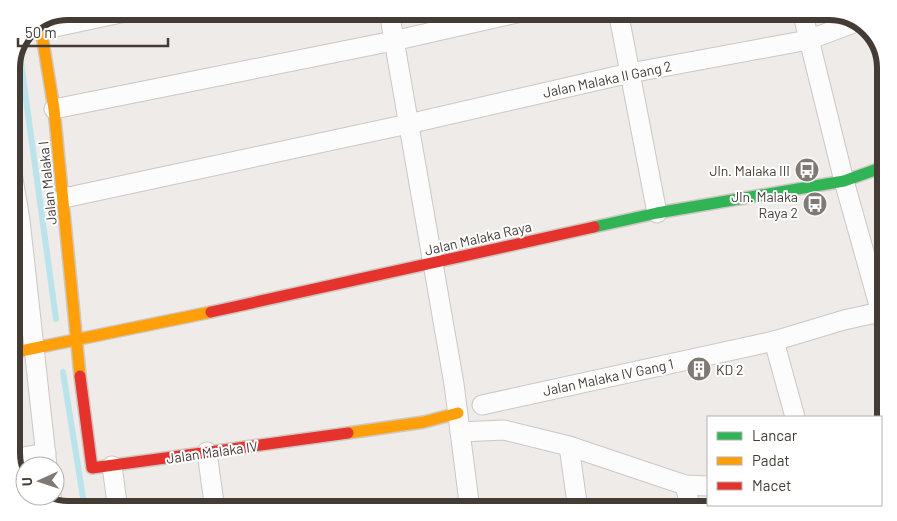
<svg xmlns="http://www.w3.org/2000/svg" width="897" height="521" font-family="Barlow,sans-serif">
  <defs>
    <pattern id="green-dots" width="8" height="8" patternUnits="userSpaceOnUse" patternTransform="scale(1.25)"><rect width="8" height="8" fill="#e3e7c9"/><path d="M2 2h.1M6 6h.1" fill="none" stroke="#c4c7ad" stroke-width="1.8" stroke-linecap="round"/></pattern>
  </defs>
  <rect width="100%" height="100%" fill="#efebe8"/>
  <path fill="url(#green-dots)" d="M712,505H848L829,510H713Z"/>
  <g fill="none" stroke-linecap="round" stroke-linejoin="round">
    <g stroke="#bae3eb" stroke-width="6">
      <path d="M19,48L56,319"/>
      <path d="M63,372L85,510"/>
    </g>
    <defs>
      <g id="street">
        <path d="M389,11L454,384L470,510"/>
        <path d="M618,11L657,213"/>
        <path d="M802,11L844,181L886,330"/>
        <path d="M41,30L130,11"/>
        <path d="M54,109L393,41L526,11"/>
        <path d="M11,167L20,220L47,466"/>
        <path d="M64,198L408,124L630,73L808,40L859,21"/>
        <path d="M774,341L795,417"/>
        <path d="M482,405L774,341L844,320L880,312"/>
        <path d="M881,423L886,420"/>
        <path d="M460,432L504,430L569,446L685,485L708,486"/>
        <path d="M569,446L578,510"/>
        <path d="M207,452L215,510"/>
        <path d="M12,459L46,453"/>
        <path d="M112,466L118,510"/>
        <path d="M685,485L691,510"/>
        <path d="M51,496L52,505"/>
      </g>
      <path id="fast" d="M594,227L657,213L844,181L886,166"/>
      <g id="slow">
        <path d="M40,23L54,109L80,376"/>
        <path d="M11,353L211,312"/>
        <path d="M348,433L424,422L458,413"/>
      </g>
      <g id="jam">
        <path d="M211,312L594,227"/>
        <path d="M80,376L92,468L348,433"/>
      </g>
    </defs>
    <use href="#street" stroke="#cbc7c4" stroke-width="21"/>
    <use href="#fast" stroke="#cfc8c1" stroke-width="14"/>
    <use href="#slow" stroke="#cfc8c1" stroke-width="14"/>
    <use href="#jam" stroke="#cfc8c1" stroke-width="14"/>
    <use href="#street" stroke="#fdfcfc" stroke-width="19"/>
    <use href="#fast" stroke="#30b455" stroke-width="11"/>
    <use href="#slow" stroke="#ff9f0a" stroke-width="11"/>
    <use href="#jam" stroke="#e5322d" stroke-width="11"/>
  </g>
  <defs>
    <symbol id="bus-disc" viewBox="-11 -11 22 22"><circle r="9.5" fill="#807974" stroke="#fff"/><path d="M-5-6H5V4H4V6H2V4H-2V6H-4V4H-5ZM-3.5-4V0h7V-4ZM-3.5 1.2v1.5H-2V1.2ZM2 1.2v1.5H3.5V1.2Z" fill="#fff"/></symbol>
    <symbol id="building-disc" viewBox="-11 -11 22 22"><circle r="9.5" fill="#807974" stroke="#fff"/><path d="M-4-6H4V6H1V3H-1V6H-4ZM-2.5-4.3h1.7v1.8h-1.7ZM.8-4.3h1.7v1.8H.8ZM-2.5-1h1.7V.8h-1.7ZM.8-1h1.7V.8H.8Z" fill="#fff"/></symbol>
  </defs>
  <g fill-rule="evenodd">
    <use href="#bus-disc" x="793" y="156" width="28" height="28"/>
    <use href="#bus-disc" x="801" y="190" width="28" height="28"/>
    <use href="#building-disc" x="685" y="355" width="28" height="28"/>
  </g>
  <g text-anchor="middle" dominant-baseline="central" stroke-width="4" stroke-linejoin="round" paint-order="stroke">
    <g font-size="14" fill="#443b35" stroke="#fff">
      <text transform="translate(607 79) rotate(-12)">Jalan Malaka II Gang 2</text>
      <text transform="translate(47 183) rotate(-96)">Jalan Malaka I</text>
      <text transform="translate(478 238) rotate(-13)">Jalan Malaka Raya</text>
      <text transform="translate(608 377) rotate(-12)">Jalan Malaka IV Gang 1</text>
      <text transform="translate(212 452) rotate(-8)">Jalan Malaka IV</text>
    </g>
    <g font-size="14" fill="#443b35" stroke="#fff" text-anchor="end">
      <text x="790" y="170">Jln. Malaka III</text>
      <text x="798" y="196">Jln. Malaka<tspan x="798" dy="16">Raya 2</tspan></text>
      <text x="716" y="369" text-anchor="start">KD 2</text>
    </g>
  </g>
  <path d="M0 0H897V521H0ZM68 20H829A48 48 0 0 1 877 68V453A48 48 0 0 1 829 501H68A48 48 0 0 1 20 453V68A48 48 0 0 1 68 20Z" fill="#fff" fill-rule="evenodd"/>
  <path fill="none" stroke="#443b35" stroke-width="6" d="M68 20H829A48 48 0 0 1 877 68V453A48 48 0 0 1 829 501H68A48 48 0 0 1 20 453V68A48 48 0 0 1 68 20Z"/>
  <rect x="707" y="416" width="175" height="90" fill="#ffffff" stroke="#b4b1ae"/>
  <rect x="717" y="432" width="25" height="8" fill="#30b455" stroke="#b4b1ae"/>
  <text x="752" y="441" font-size="15" fill="#443b35">Lancar</text>
  <rect x="717" y="457" width="25" height="8" fill="#ff9f0a" stroke="#b4b1ae"/>
  <text x="752" y="466" font-size="15" fill="#443b35">Padat</text>
  <rect x="717" y="482" width="25" height="8" fill="#e5322d" stroke="#b4b1ae"/>
  <text x="752" y="491" font-size="15" fill="#443b35">Macet</text>
  <g transform="translate(40 481) rotate(267)"><circle r="24" fill="#ffffff" stroke="#b4b1ae"/>
  <path d="M0-4L9 19L0 12L-9 19Z" fill="#807974"/>
  <text y="-8" font-size="14" font-weight="bold" text-anchor="middle" fill="#443b35">U</text>
  </g>
  <path d="M18 38v8h150v-8" fill="none" stroke="#443b35" stroke-width="2.5"/>
  <text x="25" y="38" font-size="15" fill="#443b35" stroke="#ffffff" stroke-width="4" paint-order="stroke">50 m</text>
</svg>
